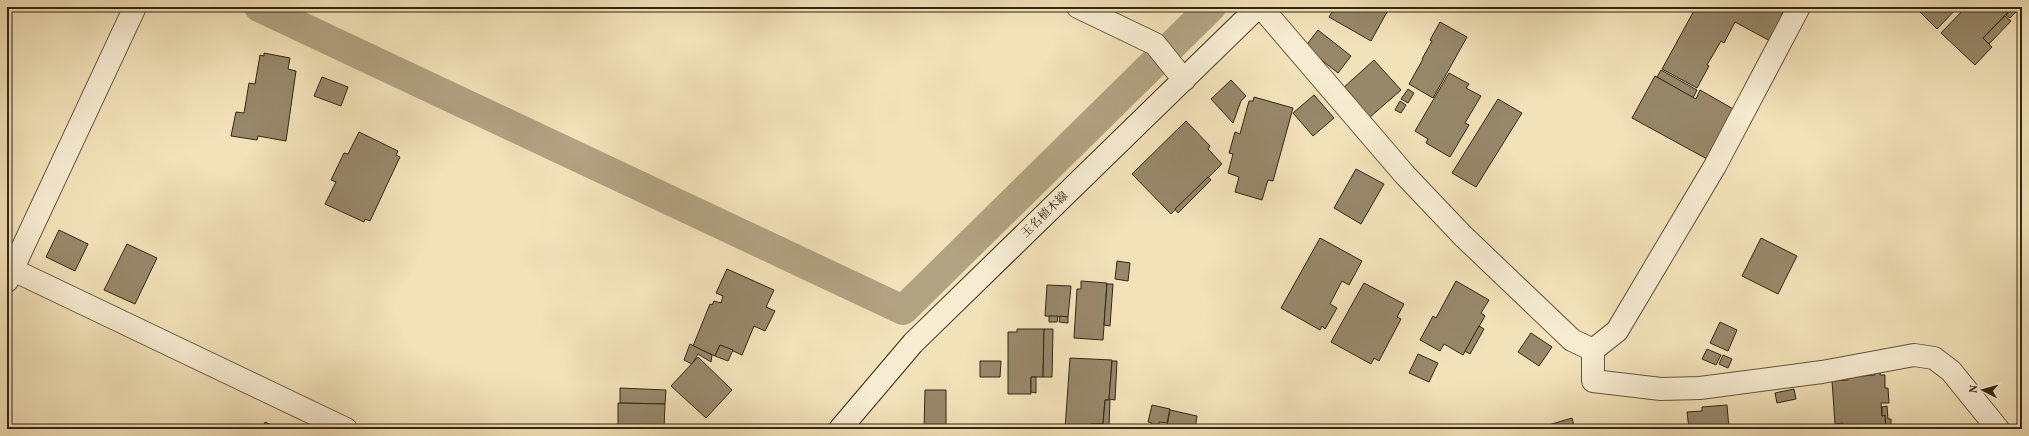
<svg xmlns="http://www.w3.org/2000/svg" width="2029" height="436" font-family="Vollkorn,'Noto Serif JP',serif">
  <rect width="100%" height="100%" fill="#f2e2b9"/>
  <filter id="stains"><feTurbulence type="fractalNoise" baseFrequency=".005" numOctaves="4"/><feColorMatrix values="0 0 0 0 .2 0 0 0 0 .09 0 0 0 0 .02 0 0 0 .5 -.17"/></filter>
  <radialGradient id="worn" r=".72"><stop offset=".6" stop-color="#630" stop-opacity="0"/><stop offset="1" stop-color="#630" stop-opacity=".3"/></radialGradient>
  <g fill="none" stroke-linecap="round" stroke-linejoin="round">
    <path stroke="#b1a281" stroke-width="30" d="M259,7L903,310L1211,7"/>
  </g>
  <g fill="#97886a" stroke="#342714">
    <path d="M1335,7H1387L1385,11L1387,12L1371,41L1329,17Z"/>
    <path d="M1696,7H1774L1783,12L1781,15L1786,17L1772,42L1735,22L1724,43L1721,41L1707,65L1709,66L1697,88L1662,69Z"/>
    <path d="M1915,7H1958L1937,29Z"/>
    <path d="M1966,7H2013L1983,38L1992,47L1975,65L1941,33Z"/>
    <path d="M2013,7L2020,8L2010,18L2006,15Z"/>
    <path d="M2005,16L2011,21L1989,44L1983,38Z"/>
    <path d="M1440,22L1467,37L1433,98L1409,84L1423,59H1422L1432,41L1430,40Z"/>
    <path d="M1318,30L1351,56L1338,73L1305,47Z"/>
    <path d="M264,53L290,58L288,69L296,71L286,141L258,136L257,140L231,136L236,112L244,113L249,83L255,84L260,55L264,56Z"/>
    <path d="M1374,60L1401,90L1369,118L1342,89Z"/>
    <path d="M1661,70L1697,90L1693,98L1657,77Z"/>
    <path d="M1449,73L1469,84L1466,88L1481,96L1465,123L1469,125L1450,157L1426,143L1428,139L1415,131Z"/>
    <path d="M1655,76L1696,99L1700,90L1735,110L1707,159L1632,118Z"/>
    <path d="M322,77L348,87L341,106L314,96Z"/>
    <path d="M1231,80L1246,96L1241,101L1233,123L1211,99Z"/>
    <path d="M1408,89L1414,93L1408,103L1401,99Z"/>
    <path d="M1314,95L1334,118L1313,136L1293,113Z"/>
    <path d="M1254,97L1293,108L1273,181L1268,180L1262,200L1235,192L1239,177L1228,173L1233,154L1229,153L1235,132L1240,134L1249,101H1253Z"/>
    <path d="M1498,99L1522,113L1476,187L1452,173Z"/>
    <path d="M1400,101L1406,105L1401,113L1395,110Z"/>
    <path d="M1186,121L1210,146L1208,149L1222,164L1171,214L1132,174Z"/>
    <path d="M359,132L398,151L396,155L400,157L370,221L365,219L364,222L325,204L336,182L331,180L344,153L348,154Z"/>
    <path d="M1356,169L1384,184L1361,224L1334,208Z"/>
    <path d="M1208,177L1211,180L1178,213L1175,209Z"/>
    <path d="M59,230L88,244L75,271L46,257Z"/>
    <path d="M1320,238L1362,261L1349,285L1342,281L1330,304L1337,308L1325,329L1322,326L1320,330L1281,308Z"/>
    <path d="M1761,238L1797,256L1778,294L1742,276Z"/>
    <path d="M127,244L157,258L135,304L104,290Z"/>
    <path d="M1117,261L1130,263L1128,281L1115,279Z"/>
    <path d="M727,269L774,290L766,307L775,311L765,331L754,326L742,355L720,345L715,356L693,346L710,304L712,305L714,301L721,303L723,296L716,293Z"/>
    <path d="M1081,281L1107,283L1103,340L1074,338L1077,289H1081Z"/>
    <path d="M1456,281L1489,300L1481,313L1485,316L1463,355L1444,344L1440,351L1420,340L1433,316L1436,318Z"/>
    <path d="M1364,283L1404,304L1397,317L1401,319L1379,361L1374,358L1371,364L1331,342Z"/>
    <path d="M1107,284H1113L1110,326L1104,325Z"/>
    <path d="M1047,285L1071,286L1068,317L1045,316Z"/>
    <path d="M1049,316H1058L1057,322H1049Z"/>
    <path d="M1060,316L1068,317V323L1059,322Z"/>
    <path d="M1720,322L1737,330L1728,351L1710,343Z"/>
    <path d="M1479,326L1484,329L1470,354L1465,351Z"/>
    <path d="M1017,329H1044L1043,377H1031V394H1008V332H1017Z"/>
    <path d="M1044,329H1053L1052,377H1043Z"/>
    <path d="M1531,333L1552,347L1539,366L1518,352Z"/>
    <path d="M690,344L712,355L711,362L698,354L692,364L684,360Z"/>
    <path d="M720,345L733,350L728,361L715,356Z"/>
    <path d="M1707,349L1721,355L1716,365L1702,359Z"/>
    <path d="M1418,354L1438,363L1429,382L1409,373Z"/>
    <path d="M1723,355L1732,359L1728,368L1719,364Z"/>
    <path d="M698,357L732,390L706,418L671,386Z"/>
    <path d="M1070,358L1112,360L1109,400H1105L1103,424H1091V429H1065Z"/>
    <path d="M980,361H1001L1000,377H980Z"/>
    <path d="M1112,361H1117L1115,400L1109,399Z"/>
    <path d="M1874,372H1880V375H1885V388H1888L1889,403H1881L1882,416L1885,415L1886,429H1843V423L1835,424L1832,381L1848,380V377L1875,375Z"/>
    <path d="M1031,377H1036V393L1031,392Z"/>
    <path d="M620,388L666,390L665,404L620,403Z"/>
    <path d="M1794,389L1796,399L1777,403L1775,393Z"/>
    <path d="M925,390H946V429H924Z"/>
    <path d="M1105,400H1110L1109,425L1103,424Z"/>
    <path d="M618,403L665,404L664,429H618Z"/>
    <path d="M1152,405L1170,409L1167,423L1159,422L1158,429L1151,427L1152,423L1148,422Z"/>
    <path d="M1727,405L1729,429H1689L1687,412L1702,411V407Z"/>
    <path d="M1887,406L1888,419H1891V429H1886L1885,415L1882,416V407Z"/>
    <path d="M1170,410L1197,416L1195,429H1159V424L1167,426Z"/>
    <path d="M1572,418L1575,429H1546L1545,426Z"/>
    <path d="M265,422L280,429H262Z"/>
    <path d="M302,424L312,429H299Z"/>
    <rect x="1091" y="424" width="12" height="5"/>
  </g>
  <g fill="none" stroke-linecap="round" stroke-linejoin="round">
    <defs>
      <g id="minor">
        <path d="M1078,7L1155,44L1184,80"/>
        <path d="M1261,7L1405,175L1463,236L1572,340L1593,350"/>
        <path d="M1799,7L1715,166L1617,331L1593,350V381L1661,389L1700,388L1822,372L1914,355L1934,358L1951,371L1998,429"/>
        <path d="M7,267L346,429"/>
        <path d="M7,281L135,7"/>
      </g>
      <path id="secondary" d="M840,429L913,343L1258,7"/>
    </defs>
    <use href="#minor" stroke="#64563d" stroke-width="24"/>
    <use href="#secondary" stroke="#342714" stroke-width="24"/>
    <use href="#minor" stroke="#f7ecd2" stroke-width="22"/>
    <use href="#secondary" stroke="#f7ecd2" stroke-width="22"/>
  </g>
  <g text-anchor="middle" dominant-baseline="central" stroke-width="3" stroke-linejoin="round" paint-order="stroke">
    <g font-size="12" fill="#342714" stroke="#f7ecd2">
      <text transform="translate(1045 215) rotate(-44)">玉名植木線</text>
    </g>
  </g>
  <rect width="2029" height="436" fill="none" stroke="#f2e2b9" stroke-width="24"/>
  <rect x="8" y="8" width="2013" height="420" fill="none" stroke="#342714" stroke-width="2"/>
  <rect x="12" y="12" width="2005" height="412" fill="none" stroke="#342714"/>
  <g transform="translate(1983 390) rotate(276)" stroke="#f7ecd2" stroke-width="3" paint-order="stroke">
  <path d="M0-3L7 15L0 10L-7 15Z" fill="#342714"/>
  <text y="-6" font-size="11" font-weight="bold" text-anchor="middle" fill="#342714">N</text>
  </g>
  <rect width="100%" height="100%" filter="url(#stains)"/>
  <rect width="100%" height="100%" fill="url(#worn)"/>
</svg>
